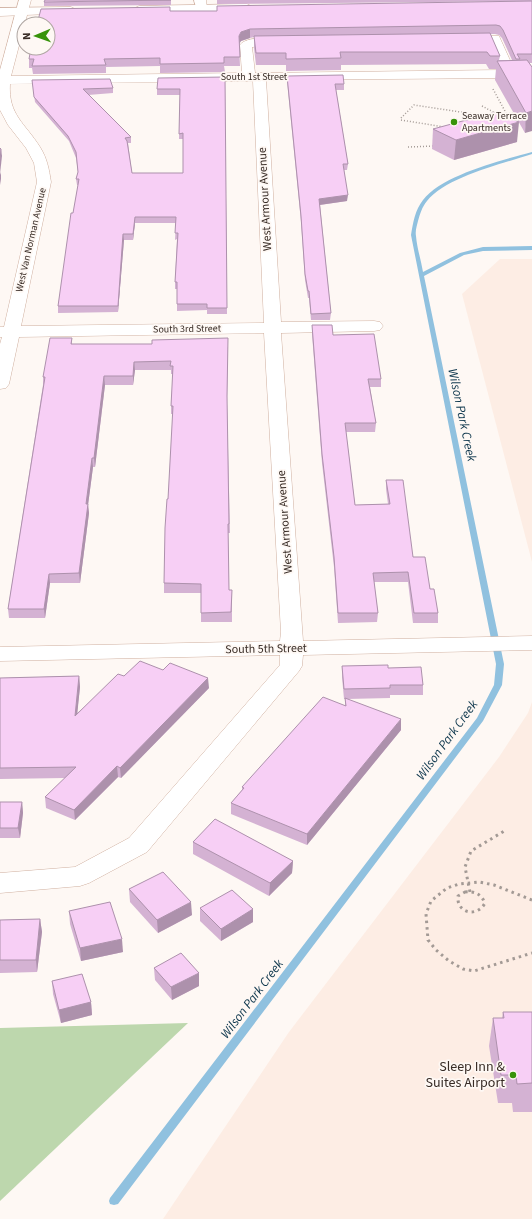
<svg xmlns="http://www.w3.org/2000/svg" width="532" height="1219" font-family="'Source Sans 3',sans-serif">
  <rect width="100%" height="100%" fill="#fef8f4"/>
  <g fill="#fdede4">
    <path d="M500,259H532V562L462,294Z"/>
    <path d="M532,702V1219H163L289,1032L499,757L528,713Z"/>
  </g>
  <path fill="#bdd7ad" d="M188,1023L0,1201V1028Z"/>
  <g fill="none" stroke-linecap="round" stroke-linejoin="round">
    <path fill="#90c1df" fill-rule="evenodd" d="M532,152V154C502,164 446,177 427,201C422,207 420,214 418,221C417,225 415,231 416,236C417,248 421,260 423,272L460,253L483,247L532,246V250L483,251L464,255L424,276L504,664L502,685L483,721L118,1204L114,1205L110,1204L109,1201L110,1198L477,718L494,685L496,664L411,235C413,223 415,210 423,200C442,175 502,160 532,152Z"/>
    <defs>
      <g id="minor">
        <path d="M19,0H31L11,76L242,73L240,45C246,36 272,38 283,37L287,38L289,41L287,44L252,47L255,73L501,70L490,43L460,42L458,39L460,36L464,35L499,36L514,69H532V77L509,78L266,80L281,322L374,321L380,322L383,326L380,330L374,331L281,333L303,641L532,636V650L303,655L302,666L299,671L147,852L89,883L80,886L0,893V873L75,867L129,838L280,665V655L0,661V647L280,641L281,632L264,333L19,337L9,384L6,388L0,389V344L2,337H0V327H4L37,182L34,163L26,148L8,125L0,110V70ZM249,81H253L264,323L21,326L51,182C49,169 47,158 40,147C25,123 8,115 10,84Z"/>
        <path d="M194,0H206L207,9L205,11H197Z"/>
      </g>
      <g id="major">
        <path d="M247,4L251,6L253,8L251,10L139,14L135,12L133,10L135,8L139,6Z"/>
        <path d="M71,7L75,9L77,11L75,13L0,16V8Z"/>
      </g>
    </defs>
    <use href="#minor" stroke="#d0b0a0" stroke-width="1"/>
    <use href="#major" stroke="#d0b0a0" stroke-width="1"/>
    <g stroke="#a39a95" stroke-width="1.5" stroke-dasharray="1 2" stroke-linecap="butt">
      <path d="M493,89L506,113"/>
      <path d="M482,106L497,114"/>
      <path d="M497,114L516,113"/>
      <path d="M401,118L414,105L487,116"/>
      <path d="M401,120L444,127"/>
      <path d="M408,147L435,146"/>
    </g>
    <g stroke="#a39a95" stroke-width="3" stroke-dasharray="2.5 4" stroke-linecap="butt">
      <path d="M465,892C475,891 481,894 485,903C477,918 456,913 458,896Z"/>
      <path d="M470,892L465,867L471,851L506,830"/>
      <path d="M532,900L494,885L479,882L459,884L447,888L431,901L426,914L428,940L436,950L449,961L463,969L474,971L532,953"/>
    </g>
    <use href="#minor" fill="#fff" fill-rule="evenodd"/>
    <use href="#major" fill="#fff" fill-rule="evenodd"/>
  </g>
  <g fill="#d4b2d3" fill-rule="evenodd">
    <path d="M171,0V5L44,6V2Z"/>
    <path d="M217,0H532V1L217,4Z"/>
    <path d="M532,1V63H529L532,67L525,133L495,80L496,69H489L486,64L341,65V70L286,71V65H256L254,48V37L250,38L241,41L239,44L240,66H224L225,72L160,73V66L106,67V73L33,74L32,68H29V59L170,11H217ZM490,34H495L499,35L502,38L512,60H499L500,56Z"/>
    <path d="M287,76L344,84V90H336L348,164L347,170H344L347,201L320,205L331,313L330,320H311L309,298H308L305,280L301,222L287,81Z"/>
    <path d="M225,77L227,314H207V310L177,311V289H175V282L177,239L175,240L176,223H135L133,240H124L118,312L58,313V306L78,185H77L76,179L78,172L76,158L69,141L35,102L32,80L113,88V93L88,95L131,137V143H128L132,173H183V139H179L180,95H157V89Z"/>
    <path d="M433,129L517,142L454,160L432,149Z"/>
    <path d="M312,325L333,335L381,379V387H370L376,423L375,432H346L355,505L388,504L386,489V480L413,557L430,589L438,613V623H413L408,582H374L378,613L377,622L338,623L334,567L322,463L312,334Z"/>
    <path d="M72,338V344H80L228,347L227,404L230,533H228L229,590H232V622H201V593H164V583L173,414H171V406L173,374H171V370H135L133,385H105L95,467H93L88,505L89,513L80,583H50L45,618H9L8,609L43,385V377Z"/>
    <path d="M342,666L388,668L423,685V695H390V698L347,699L401,730L307,845L231,814V803L242,790V787L345,706V699H344L342,677Z"/>
    <path d="M79,676L80,687L77,713L124,676L209,688L121,778L118,777L75,820L46,808L45,797L65,778L0,779V678Z"/>
    <path d="M0,802H22L23,813L20,838H0Z"/>
    <path d="M193,842L293,861L292,873L269,896L193,854Z"/>
    <path d="M129,889L192,915L158,933L130,902Z"/>
    <path d="M200,908L253,909V922L221,941L200,921Z"/>
    <path d="M69,911L123,952L81,961L70,924Z"/>
    <path d="M40,919L42,932L37,972L0,973V920Z"/>
    <path d="M154,968L199,973V986L172,1000L155,980Z"/>
    <path d="M52,981L91,1002L92,1015L61,1023L53,994Z"/>
    <path d="M503,1012H532V1112H513L512,1103H498L489,1046L493,1018H502Z"/>
  </g>
  <g fill="#ad91ac">
    <path d="M250,29V38L241,41L239,44V36L241,32Z"/>
    <path d="M532,111V131L525,133L526,113Z"/>
    <path d="M519,122L517,142L454,160L456,140Z"/>
    <path d="M1,149L2,156L0,174V160Z"/>
    <path d="M1,172V179L0,185V175Z"/>
    <path d="M348,195L347,201L319,205V199Z"/>
    <path d="M135,217V223L133,240V234Z"/>
    <path d="M123,234L124,240L118,312V306Z"/>
    <path d="M134,362L135,370L133,385V376Z"/>
    <path d="M104,376L105,385L95,467L94,458Z"/>
    <path d="M92,458L93,467L88,505L89,513L80,583L79,573L86,504Z"/>
    <path d="M49,574L50,583L45,618L44,609Z"/>
    <path d="M79,676L80,687L76,726L75,716Z"/>
    <path d="M208,678L209,688L121,778L120,768Z"/>
    <path d="M401,719V730L307,845V834Z"/>
    <path d="M117,766L118,777L75,820L74,810Z"/>
    <path d="M22,802L23,813L20,838L18,828Z"/>
    <path d="M293,861L292,873L269,896L270,883Z"/>
    <path d="M191,902L192,915L158,933L157,920Z"/>
    <path d="M253,909V922L221,941V929Z"/>
    <path d="M40,919L42,932L37,972L36,960Z"/>
    <path d="M122,939L123,952L81,961L80,948Z"/>
    <path d="M199,973V986L172,1000L171,987Z"/>
    <path d="M91,1002L92,1015L61,1023L59,1010Z"/>
  </g>
  <g fill="#f7cff5" stroke="#ad91ac">
    <path d="M45,0H171L44,2Z"/>
    <path d="M532,1V54H517L520,59H516L503,30L500,26L496,25L250,29L241,32L239,36L240,57H224V63L160,64V58L104,59L106,65L32,66L34,59H29L31,48H48V24H37L41,9L170,7V11H217V6Z"/>
    <path d="M490,33L500,56H490L487,52H340L341,58L286,59V53H256L254,36Z"/>
    <path d="M527,60L532,67V111L526,113L497,61Z"/>
    <path d="M343,75L344,84H335L348,164H343L348,195L319,199L331,313L311,314L309,291H308L305,274L301,216L287,76Z"/>
    <path d="M225,77L227,308H207V304H177V282H175L178,233H175L176,217H135L133,234H123L118,306H58L71,213H73L79,179H76L78,172L76,152L68,136L34,97L32,80L110,79L113,88L83,89L131,137L125,138L127,141L132,173H183V133L179,134L180,89H157L158,78Z"/>
    <path d="M496,112L519,122L456,140L433,129Z"/>
    <path d="M0,148L1,149L0,160Z"/>
    <path d="M312,325H332L333,335L374,334L381,379H368L376,423H345L355,505L390,504L386,480H403L413,557H425L430,589H434L438,613H414L408,572L373,573L378,613H338L334,557L322,454Z"/>
    <path d="M50,338H72L71,344H152V340L228,338L227,396L229,524H228L229,590H232L231,612L201,613V584L164,583L165,528L167,499H168L173,406H171L173,366H170L171,361L134,362L133,376H104L94,458H92L86,504H88L79,573L49,574L44,609H8L45,377H43Z"/>
    <path d="M140,661L163,670L170,663L208,678L120,768L117,766L74,810L45,797L76,767L0,768V678L79,676L75,716L118,674L124,676Z"/>
    <path d="M388,665V668L421,667L423,685H390V688L344,689L342,666Z"/>
    <path d="M323,697L346,706L345,698L401,719L307,834L231,803L244,788L242,787Z"/>
    <path d="M0,802H22L18,828H0Z"/>
    <path d="M215,819L293,861L270,883L193,842Z"/>
    <path d="M163,872L191,902L157,920L129,889Z"/>
    <path d="M232,890L253,909L221,929L200,908Z"/>
    <path d="M110,902L122,939L80,948L69,911Z"/>
    <path d="M40,919L36,960H0V920Z"/>
    <path d="M181,953L199,973L171,987L154,968Z"/>
    <path d="M82,974L91,1002L59,1010L52,981Z"/>
    <path d="M503,1012H532V1083L517,1084L516,1075H501L493,1018H504Z"/>
  </g>
  <g fill="#37930a" stroke="#fef8f4" stroke-width="1.5">
    <circle cx="454" cy="122" r="4"/>
    <circle cx="513" cy="1075" r="4"/>
  </g>
  <g text-anchor="middle" dominant-baseline="central" stroke-width="3.5" stroke-linejoin="round" paint-order="stroke">
    <g font-size="10" fill="#382c26" stroke="#fef8f4">
      <text x="254" y="77">South 1st Street</text>
      <text transform="translate(31 240) rotate(-77)">West Van Norman Avenue</text>
      <text transform="translate(187 329) rotate(-1)">South 3rd Street</text>
    </g>
    <g font-size="10" fill="#382c26" stroke="#fef8f4" text-anchor="start">
      <text x="462" y="116">Seaway Terrace<tspan x="462" dy="12">Apartments</tspan></text>
    </g>
    <g font-size="12" fill="#382c26" stroke="#fef8f4">
      <text transform="translate(265 199) rotate(-93)">West Armour Avenue</text>
      <text transform="translate(285 522) rotate(-94)">West Armour Avenue</text>
      <text transform="translate(266 649) rotate(-1)">South 5th Street</text>
    </g>
    <g font-size="13" font-style="italic" fill="#0d364c" stroke="#fef8f4">
      <text transform="translate(462 415) rotate(78)">Wilson Park Creek</text>
      <text transform="translate(447 740) rotate(-54)">Wilson Park Creek</text>
      <text transform="translate(252 999) rotate(-53)">Wilson Park Creek</text>
    </g>
    <g font-size="14" fill="#382c26" stroke="#fef8f4" text-anchor="end">
      <text x="505" y="1067">Sleep Inn &amp;<tspan x="505" dy="16">Suites Airport</tspan></text>
    </g>
  </g>
  <g transform="translate(36 36) rotate(268)"><circle r="19" fill="#fef8f4" stroke="#afa6a2"/>
  <path d="M0-3L7 15L0 10L-7 15Z" fill="#37930a"/>
  <text y="-6" font-size="11" font-weight="bold" text-anchor="middle" fill="#382c26">N</text>
  </g>
</svg>
